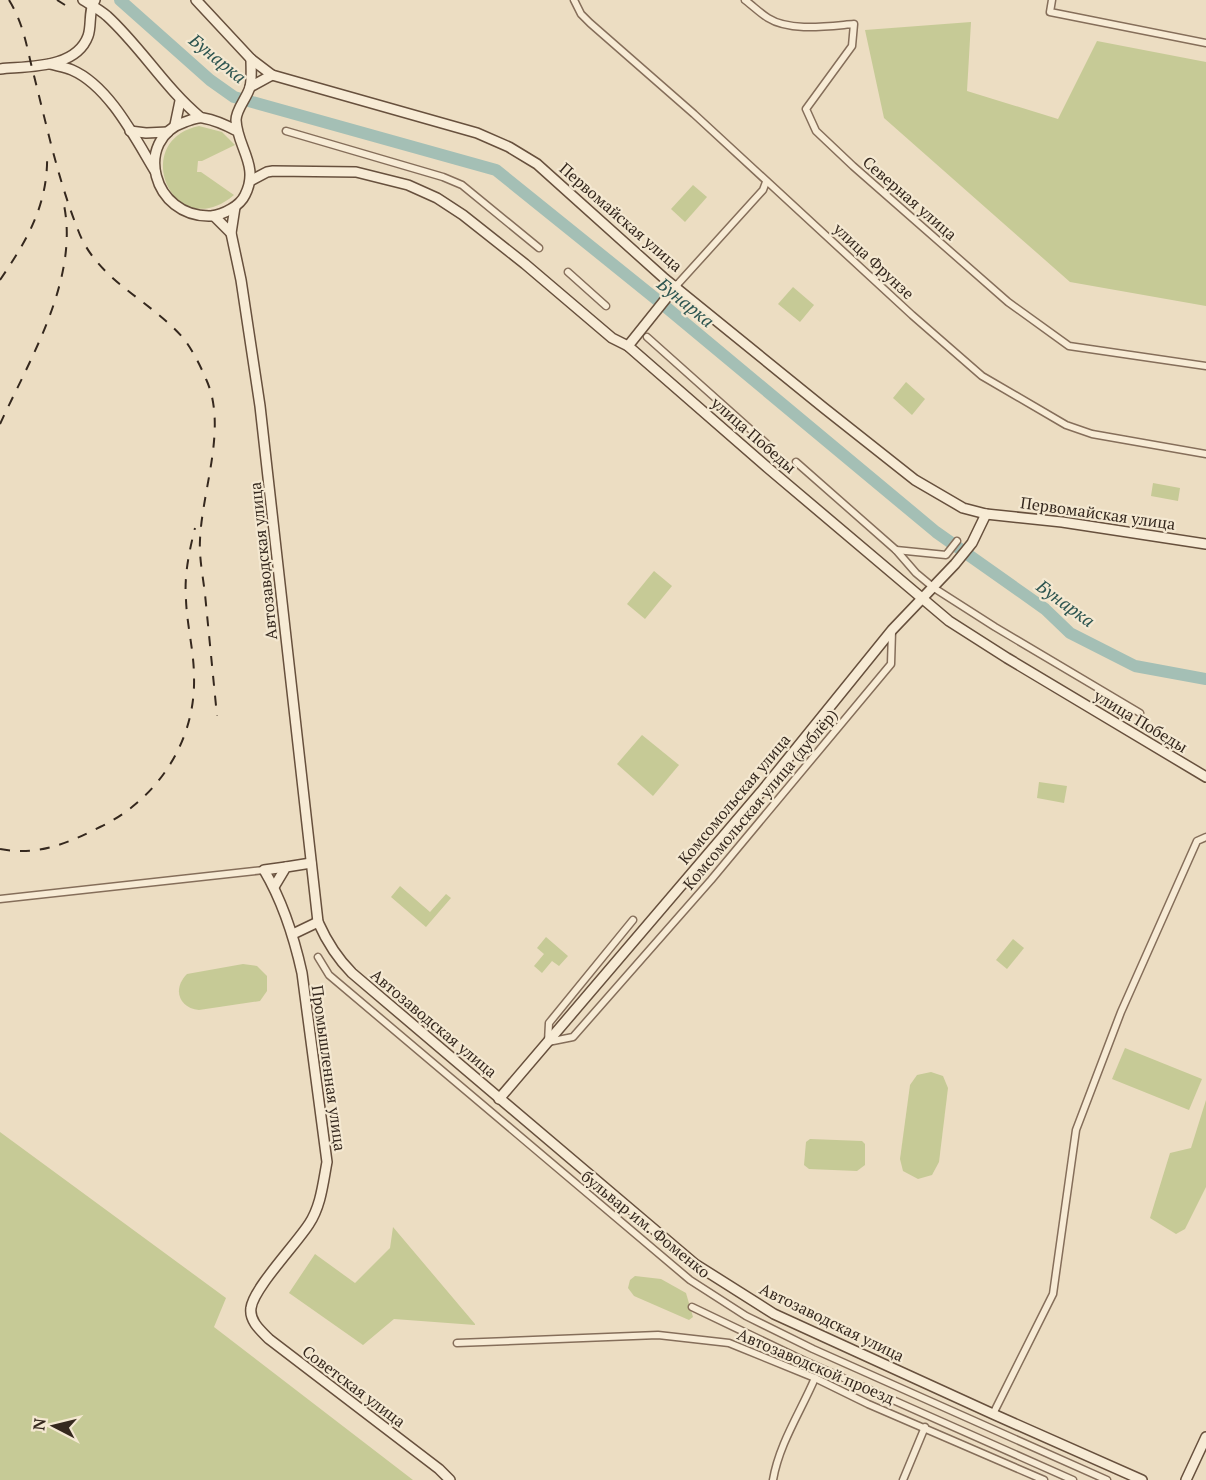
<svg xmlns="http://www.w3.org/2000/svg" width="1206" height="1480" font-family="'PT Serif',serif">
  <rect width="100%" height="100%" fill="#ecddc2"/>
  <g fill="#c6ca96">
    <path d="M971,22L967,91L1058,119L1097,41L1206,62V306L1070,282L884,118L865,30Z"/>
    <path d="M199,126L222,132L235,145L202,161H198L197,172H201L234,195C174,246 128,141 199,126Z"/>
    <path d="M693,185L707,197L685,222L671,209Z"/>
    <path d="M793,287L814,305L800,322L778,304Z"/>
    <path d="M906,382L925,399L912,415L893,398Z"/>
    <path d="M1153,483L1180,488L1178,501L1151,496Z"/>
    <path d="M654,571L672,586L645,619L627,604Z"/>
    <path d="M642,735L679,765L653,796L617,764Z"/>
    <path d="M1039,782L1067,786L1064,803L1037,798Z"/>
    <path d="M400,886L430,912L446,894L451,898L426,927L391,897Z"/>
    <path d="M546,937L568,956L559,966L552,961L542,973L534,966L544,954L537,948Z"/>
    <path d="M1013,939L1024,948L1007,969L996,960Z"/>
    <path d="M243,964L257,966L267,976V991L260,1001L199,1010C179,1008 172,989 187,974Z"/>
    <path d="M1125,1048L1202,1079L1189,1110L1112,1079Z"/>
    <path d="M931,1072L943,1076L948,1088L939,1162L932,1175L918,1179L903,1171L900,1159L910,1085L917,1075Z"/>
    <path d="M1206,1100V1187L1185,1229L1176,1234L1150,1218L1170,1153L1191,1148Z"/>
    <path d="M0,1132L226,1298L214,1327L413,1480H0Z"/>
    <path d="M810,1139L862,1141L865,1144V1165L857,1171L809,1169L804,1165L806,1142Z"/>
    <path d="M393,1227L475,1324V1325L394,1319L363,1345L289,1293L315,1254L355,1283L390,1248Z"/>
    <path d="M635,1276L661,1279L686,1293L693,1317L689,1320L634,1296L628,1288L630,1280Z"/>
  </g>
  <g fill="none" stroke-linecap="round" stroke-linejoin="round">
    <path stroke="#a4bfb5" stroke-width="12" d="M120,0L210,80L234,97L496,170L661,303L936,532L1045,609L1070,633L1135,666L1206,679"/>
    <defs>
      <g id="street">
        <path d="M574,0L581,14L590,23L694,114L912,315L982,376L1066,425L1092,434L1206,454"/>
        <path d="M745,0C753,6 760,13 768,18C790,32 829,26 854,24L852,46L806,109L816,131L853,166L1008,302L1069,346L1206,366"/>
        <path d="M1052,0L1050,12L1206,43"/>
        <path d="M286,131L443,177L462,185L539,248"/>
        <path d="M568,272L606,306"/>
        <path d="M676,286L763,190L766,182"/>
        <path d="M647,337L768,445"/>
        <path d="M796,462L896,550L916,573L934,588L995,627L1140,713"/>
        <path d="M896,550L946,555L957,541"/>
        <path d="M0,899L264,870"/>
        <path d="M633,920L549,1023L548,1042L573,1037L711,880L891,664L892,631"/>
        <path d="M318,957L329,975L690,1280L746,1316L813,1349L1107,1480"/>
        <path d="M692,1307L805,1361L1073,1480"/>
        <path d="M457,1343L658,1335L729,1343L815,1378L868,1404L1044,1480"/>
        <path d="M993,1414L1053,1294L1076,1130L1121,1012L1197,841L1206,837"/>
        <path d="M773,1480C779,1444 801,1411 815,1378"/>
        <path d="M903,1480L925,1427"/>
      </g>
      <g id="secondary">
        <path d="M83,0C91,5 100,10 107,16C141,47 165,88 200,117"/>
        <path d="M196,0L251,59L272,75L477,133L509,147L537,164L665,279L824,408L915,480L963,508L986,514L1062,522L1206,544"/>
        <path d="M50,64C57,66 65,67 72,70C109,86 135,138 155,171"/>
        <path d="M0,69C28,66 76,69 88,36C92,25 88,11 95,0"/>
        <path d="M250,87L272,75"/>
        <path d="M175,125L180,101"/>
        <path d="M130,131L146,133L168,132"/>
        <path d="M237,131C226,125 215,120 203,118C197,117 191,120 185,122C133,139 152,218 211,216C223,215 240,206 245,195C260,166 237,147 236,120C236,109 247,98 250,87C252,79 251,68 251,59"/>
        <path d="M250,181L267,172L273,171L356,172L408,185L437,198L463,215L525,264L612,338L628,346L768,468L949,621L1007,658L1206,777"/>
        <path d="M235,207L231,233L241,280L260,406L318,922C327,942 337,958 352,973L695,1264L774,1314L993,1414L1142,1480"/>
        <path d="M214,216L231,233"/>
        <path d="M628,346L676,286"/>
        <path d="M286,867L264,870C283,902 294,937 302,973L327,1162C323,1183 321,1206 309,1224C297,1243 253,1289 251,1308C249,1321 261,1331 269,1339L439,1469L450,1480"/>
        <path d="M274,887L286,867L311,863"/>
        <path d="M293,934L318,922"/>
        <path d="M499,1099L761,792L892,630L955,564L972,543L986,514"/>
        <path d="M1186,1480L1206,1437"/>
      </g>
    </defs>
    <use href="#street" stroke="#856e5a" stroke-width="9"/>
    <use href="#secondary" stroke="#67503d" stroke-width="12"/>
    <use href="#street" stroke="#f7ebd5" stroke-width="6"/>
    <use href="#secondary" stroke="#f7ebd5" stroke-width="9"/>
    <g stroke="#35281e" stroke-width="2" stroke-dasharray="10 10" stroke-linecap="butt">
      <path d="M9,0C23,23 26,43 32,68C46,122 57,177 78,230C97,281 151,300 184,339C193,351 200,365 206,379C228,427 202,489 200,540C199,557 203,577 205,594C209,635 213,675 217,716"/>
      <path d="M57,0L65,5"/>
      <path d="M0,280C28,239 49,203 47,152"/>
      <path d="M0,424C30,359 79,279 64,205"/>
      <path d="M0,849C39,856 66,844 100,827C157,800 196,741 194,677C194,651 187,626 186,600C184,576 189,552 195,528"/>
    </g>
  </g>
  <g text-anchor="middle" dominant-baseline="central" stroke-width="4.5" stroke-linejoin="round" paint-order="stroke">
    <g font-size="16" fill="#35281e" stroke="#f4e8d1">
      <text transform="translate(910 198) rotate(41)">Северная улица</text>
      <text transform="translate(621 217) rotate(41)">Первомайская улица</text>
      <text transform="translate(874 261) rotate(43)">улица Фрунзе</text>
      <text transform="translate(754 435) rotate(41)">улица Победы</text>
      <text transform="translate(1098 513) rotate(8)">Первомайская улица</text>
      <text transform="translate(263 561) rotate(-96)">Автозаводская улица</text>
      <text transform="translate(1141 721) rotate(31)">улица Победы</text>
      <text transform="translate(734 799) rotate(-50)">Комсомольская улица</text>
      <text transform="translate(760 799) rotate(-50)">Комсомольская улица (дублёр)</text>
      <text transform="translate(434 1023) rotate(40)">Автозаводская улица</text>
      <text transform="translate(329 1068) rotate(82)">Промышленная улица</text>
      <text transform="translate(646 1224) rotate(39)">бульвар им. Фоменко</text>
      <text transform="translate(832 1322) rotate(26)">Автозаводская улица</text>
      <text transform="translate(816 1366) rotate(23)">Автозаводской проезд</text>
      <text transform="translate(354 1386) rotate(37)">Советская улица</text>
    </g>
    <g font-size="18" font-style="italic" fill="#2d5550" stroke="#f4e8d1">
      <text transform="translate(218 58) rotate(39)">Бунарка</text>
      <text transform="translate(686 302) rotate(39)">Бунарка</text>
      <text transform="translate(1066 603) rotate(36)">Бунарка</text>
    </g>
  </g>
  <g transform="translate(54 1426) rotate(277)" stroke="#f4e8d1" stroke-width="4.5" paint-order="stroke">
  <path d="M0-4.5L10 22L0 15L-10 22Z" fill="#35281e"/>
  <text y="-9" font-size="16" font-weight="bold" text-anchor="middle" fill="#35281e">N</text>
  </g>
</svg>
